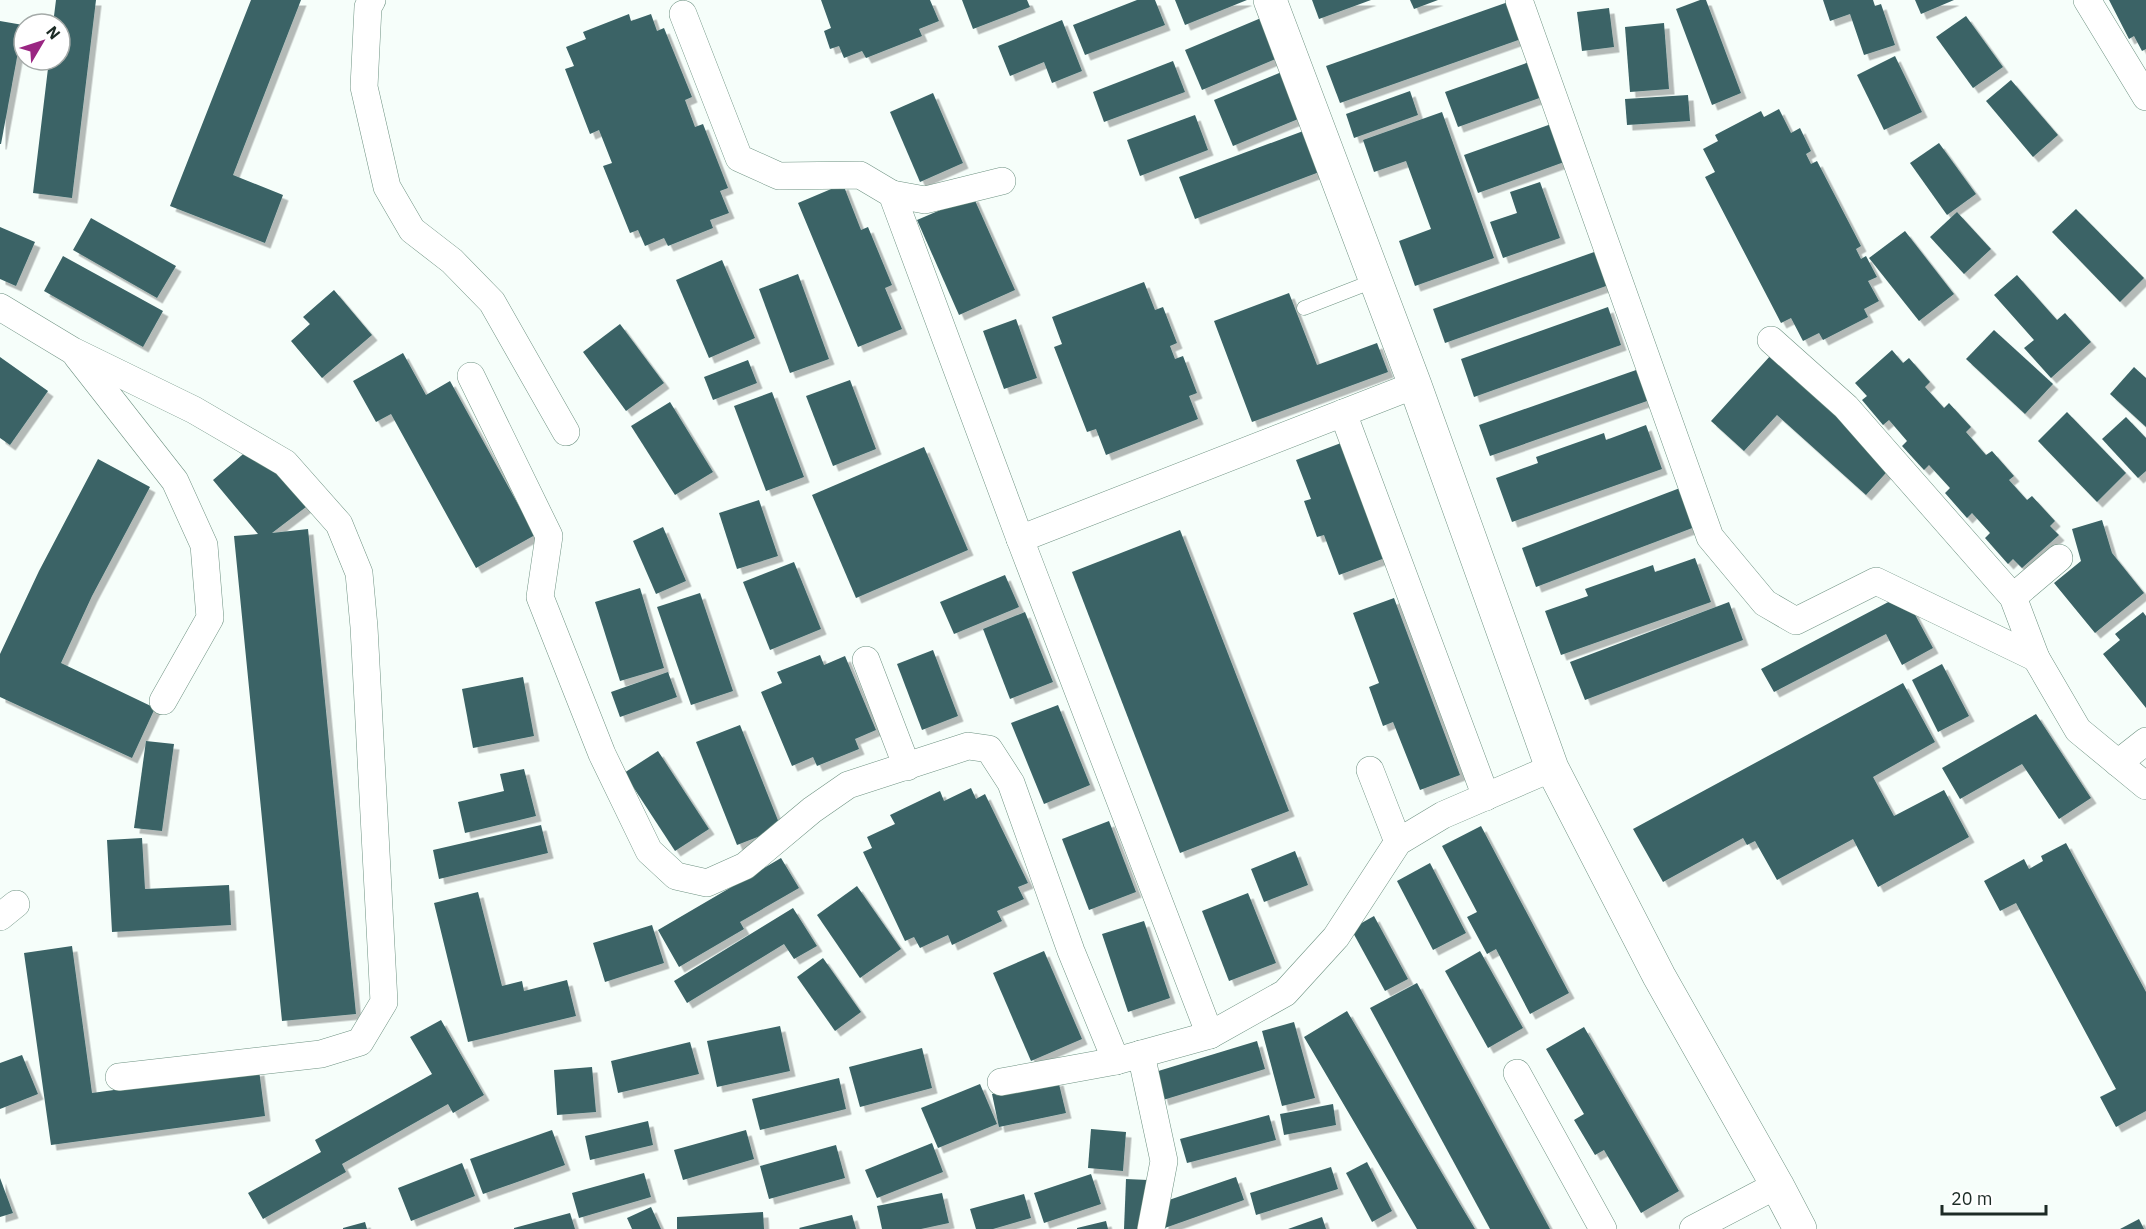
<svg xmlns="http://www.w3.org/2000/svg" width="2146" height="1229" font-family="'IBM Plex Sans',sans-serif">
  <defs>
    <filter id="shadow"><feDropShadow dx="5.5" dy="5.5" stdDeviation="0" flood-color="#0004"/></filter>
  </defs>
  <rect width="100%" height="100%" fill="#f6fefa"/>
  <g fill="#3a6466" filter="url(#shadow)">
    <path d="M56,0H96L72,198L33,193L49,60H60V24H53Z"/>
    <path d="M251,0H301L233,175L283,195L265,243L170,206Z"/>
    <path d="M821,0H930L939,21L919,29L922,36L866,58L862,51L844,58L839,46L830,49L824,31L831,28Z"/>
    <path d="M962,0H1027L1030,7L973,29Z"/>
    <path d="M1137,0H1155L1165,25L1085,55L1073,25Z"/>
    <path d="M1175,0H1247L1185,25Z"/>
    <path d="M1312,0H1371L1319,19Z"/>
    <path d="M1410,0H1438L1414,9Z"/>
    <path d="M1700,0H1706L1741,93L1712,105L1676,9Z"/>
    <path d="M1823,0H1873L1875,6L1881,4L1895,45L1864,55L1850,14L1830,21Z"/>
    <path d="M1915,0H1954L1921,14Z"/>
    <path d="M2109,0H2146V49L2142,51L2134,36L2129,39Z"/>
    <path d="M1511,1L1524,38L1340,103L1326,66Z"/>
    <path d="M1609,8L1614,47L1582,51L1577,12Z"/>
    <path d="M629,14L631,21L651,14L657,31L664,28L692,97L685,100L695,127L703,124L728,188L720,191L729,213L710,220L713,228L668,246L664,238L645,246L638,230L630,233L603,166L612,163L599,130L590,134L565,69L574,66L566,47L586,39L583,32Z"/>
    <path d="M1966,16L2003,67L1973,88L1936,37Z"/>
    <path d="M1261,18L1278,58L1202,90L1185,50Z"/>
    <path d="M1062,20L1082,71L1052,83L1044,62L1010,76L998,46Z"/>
    <path d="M0,21L23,25L1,144H0Z"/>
    <path d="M1664,23L1669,89L1630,92L1625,27Z"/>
    <path d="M1895,56L1922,112L1884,130L1857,75Z"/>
    <path d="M1173,61L1185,92L1104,122L1093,92Z"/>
    <path d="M1532,61L1545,96L1458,127L1445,92Z"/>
    <path d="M1284,71L1303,117L1233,146L1214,100Z"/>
    <path d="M2011,80L2058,135L2033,157L1986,101Z"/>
    <path d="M1410,91L1418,115L1354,138L1346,114Z"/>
    <path d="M933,93L963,163L920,182L890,112Z"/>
    <path d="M1688,95L1690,121L1627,125L1625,99Z"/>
    <path d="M1779,109L1791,133L1800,128L1811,151L1806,154L1811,164L1817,161L1861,246L1856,249L1861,259L1866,256L1877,277L1868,281L1879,301L1864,309L1868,317L1823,340L1819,333L1803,341L1791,318L1781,323L1705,177L1715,172L1703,149L1718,141L1715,135L1761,111L1764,117Z"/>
    <path d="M1442,112L1494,258L1415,286L1399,241L1431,229L1406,161L1374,172L1363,140Z"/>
    <path d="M1195,115L1208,150L1140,176L1127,140Z"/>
    <path d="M1554,123L1567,161L1478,193L1464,155Z"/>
    <path d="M1306,130L1322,171L1195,219L1179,177Z"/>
    <path d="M1939,143L1976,194L1947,215L1910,163Z"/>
    <path d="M1540,182L1560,238L1503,258L1490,222L1517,213L1510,192Z"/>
    <path d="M843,184L861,230L868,227L892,285L885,288L902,329L858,347L798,203Z"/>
    <path d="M973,196L1015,290L959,315L917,220Z"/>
    <path d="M2076,209L2144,278L2120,302L2052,232Z"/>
    <path d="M1957,212L1991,249L1964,274L1930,237Z"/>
    <path d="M91,218L176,266L157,298L73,250Z"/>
    <path d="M0,227L35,242L16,286L0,279Z"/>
    <path d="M1905,231L1954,294L1919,321L1869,258Z"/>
    <path d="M1597,251L1609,285L1445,343L1433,309Z"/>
    <path d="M63,256L163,311L143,347L44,291Z"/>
    <path d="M722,260L755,338L709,358L676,280Z"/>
    <path d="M798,274L829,359L790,373L759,289Z"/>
    <path d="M2017,275L2057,320L2065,313L2091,342L2051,378L2024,348L2034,340L1994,295Z"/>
    <path d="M1144,282L1155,310L1163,307L1177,343L1170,346L1175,359L1183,356L1197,393L1189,396L1198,419L1106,455L1096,429L1087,432L1054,347L1062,344L1052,317Z"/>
    <path d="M334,290L372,335L322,378L291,341L310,324L303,317Z"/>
    <path d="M1289,293L1317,365L1377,343L1388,372L1252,422L1214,321Z"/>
    <path d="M1608,307L1621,345L1474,397L1461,359Z"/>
    <path d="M1016,319L1037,378L1004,389L983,331Z"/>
    <path d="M620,324L664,383L626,411L583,352Z"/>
    <path d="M1994,330L2053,384L2025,414L1966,359Z"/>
    <path d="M1892,350L1903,363L1909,358L1930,382L1925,387L1944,408L1949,403L1971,427L1966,432L1986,455L1992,451L2014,476L2009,480L2027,500L2032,496L2055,521L2050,526L2059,535L2022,568L2013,559L2008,564L1985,538L1990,533L1972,513L1967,518L1945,493L1950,488L1929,465L1924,470L1902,446L1907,441L1889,420L1883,425L1862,400L1867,396L1855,383Z"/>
    <path d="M403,353L426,395L450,381L535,535L476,568L391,414L376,422L353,381Z"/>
    <path d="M1771,355L1893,465L1866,495L1777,415L1744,451L1711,421Z"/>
    <path d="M0,357L48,391L10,445L0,438Z"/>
    <path d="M748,360L757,383L713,400L704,377Z"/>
    <path d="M2134,367L2146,378V427L2110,394Z"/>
    <path d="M1639,369L1650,400L1490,456L1479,425Z"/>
    <path d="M850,380L876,449L833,466L806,396Z"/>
    <path d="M772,392L804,477L766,491L734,406Z"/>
    <path d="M670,402L713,472L675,495L631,426Z"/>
    <path d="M2067,412L2126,473L2097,502L2038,441Z"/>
    <path d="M2126,417L2146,438V471L2138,478L2102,439Z"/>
    <path d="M1646,425L1662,469L1512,522L1496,478L1538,463L1536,457L1604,433L1606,440Z"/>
    <path d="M1341,443L1385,558L1339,575L1324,535L1317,537L1304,501L1311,499L1296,460Z"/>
    <path d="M924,447L968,550L856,598L812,495Z"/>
    <path d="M249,449L279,474L306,507L272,533L308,529L356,1014L282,1021L234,536L258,534L213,480Z"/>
    <path d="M98,459L150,487L92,596L61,663L155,708L132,758L0,697V654L39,571Z"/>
    <path d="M1680,488L1695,527L1536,587L1522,548Z"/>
    <path d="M759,500L778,556L737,569L719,513Z"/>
    <path d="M2102,520L2112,553L2144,593L2095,633L2054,583L2081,561L2072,529Z"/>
    <path d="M663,527L686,581L656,594L633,541Z"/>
    <path d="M1180,530L1289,811L1180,853L1072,572Z"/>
    <path d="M1695,558L1711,602L1561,655L1545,611L1588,596L1585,589L1653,565L1655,572Z"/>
    <path d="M794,562L821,629L770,650L743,582Z"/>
    <path d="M1005,575L1019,607L954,634L940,602Z"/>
    <path d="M640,588L664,668L620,681L595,602Z"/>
    <path d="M700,593L733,691L691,705L657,607Z"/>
    <path d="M1394,598L1460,775L1420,790L1393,722L1383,726L1369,687L1379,683L1353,613Z"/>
    <path d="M1894,599L1913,611L1933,648L1902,665L1886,634L1774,692L1761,669Z"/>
    <path d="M1729,602L1743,640L1585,700L1570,662Z"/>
    <path d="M1025,612L1053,682L1010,699L983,629Z"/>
    <path d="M2143,612L2146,616V708L2103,654L2120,640L2115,634Z"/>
    <path d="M933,650L958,716L922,730L897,664Z"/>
    <path d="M820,655L824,665L845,656L876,730L855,739L859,749L817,766L813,757L792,766L761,692L782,683L777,672Z"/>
    <path d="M1942,664L1969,716L1938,732L1912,680Z"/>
    <path d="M668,672L677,697L620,717L611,692Z"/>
    <path d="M523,677L534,736L473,748L462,689Z"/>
    <path d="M1903,683L1935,742L1873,777L1894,816L1944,790L1969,837L1878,887L1853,839L1777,880L1755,841L1747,845L1743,838L1663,882L1633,829Z"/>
    <path d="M1058,705L1090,785L1044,804L1011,723Z"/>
    <path d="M2036,714L2091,798L2059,819L2022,764L1960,799L1942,768Z"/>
    <path d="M740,725L781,828L737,845L696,742Z"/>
    <path d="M146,741L174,744L162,831L134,828Z"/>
    <path d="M658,751L709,829L675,851L624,773Z"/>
    <path d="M524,769L536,816L465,833L458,802L504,791L500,774Z"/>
    <path d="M971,788L976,799L985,794L1028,883L1018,887L1024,899L997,911L1002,921L952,945L948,935L920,948L914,937L905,941L863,852L872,848L867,837L895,824L890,815L940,791L944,801Z"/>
    <path d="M1109,821L1136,892L1089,910L1062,839Z"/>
    <path d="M541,825L548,853L439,879L433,850Z"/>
    <path d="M1481,826L1569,993L1530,1014L1496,949L1487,954L1467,917L1477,912L1442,846Z"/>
    <path d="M142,838L145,889L229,885L231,925L112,932L107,840Z"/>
    <path d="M2066,843L2146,992V1111L2116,1127L2100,1097L2116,1089L2016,903L2000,911L1984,881L2024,859L2029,869L2043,861L2041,856Z"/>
    <path d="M1295,851L1308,885L1264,902L1251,869Z"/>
    <path d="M781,858L799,888L740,922L744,929L679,967L658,930Z"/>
    <path d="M1430,863L1466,933L1433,950L1397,881Z"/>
    <path d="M857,886L901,949L860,978L817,915Z"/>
    <path d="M478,892L502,986L522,981L524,991L567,980L576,1016L468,1042L434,903Z"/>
    <path d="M1248,893L1276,963L1229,981L1202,911Z"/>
    <path d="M793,908L817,946L794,959L784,944L687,1003L674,981Z"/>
    <path d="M1374,916L1408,979L1385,991L1351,929Z"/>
    <path d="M1144,921L1170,998L1128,1012L1102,934Z"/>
    <path d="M652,925L664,963L605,982L593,943Z"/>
    <path d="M72,946L92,1093L259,1070L265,1116L51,1145L24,953Z"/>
    <path d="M1044,951L1082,1039L1031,1061L993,973Z"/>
    <path d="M1480,951L1523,1028L1488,1048L1445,971Z"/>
    <path d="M823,958L861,1012L835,1031L797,977Z"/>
    <path d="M1417,983L1550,1229H1490L1370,1008Z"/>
    <path d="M1347,1011L1460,1204L1475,1229H1417L1304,1037Z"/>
    <path d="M441,1020L484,1095L453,1113L448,1104L342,1164L346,1172L263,1219L248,1193L321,1152L315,1140L432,1074L410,1037Z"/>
    <path d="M1294,1022L1315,1098L1282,1106L1262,1031Z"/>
    <path d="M780,1026L790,1071L717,1087L707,1041Z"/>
    <path d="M1584,1027L1679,1191L1641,1213L1604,1150L1595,1155L1574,1120L1584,1114L1546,1049Z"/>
    <path d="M1257,1041L1265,1069L1163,1100L1155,1072Z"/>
    <path d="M690,1042L699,1074L618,1093L611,1061Z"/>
    <path d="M922,1048L932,1088L860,1107L849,1067Z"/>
    <path d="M22,1055L38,1094L0,1109V1063Z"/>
    <path d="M592,1067L596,1112L557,1115L554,1070Z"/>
    <path d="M839,1078L846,1109L760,1130L752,1099Z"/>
    <path d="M1058,1080L1066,1113L999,1127L992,1094Z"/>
    <path d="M980,1084L997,1124L938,1148L921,1108Z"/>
    <path d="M1333,1104L1336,1125L1284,1135L1280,1114Z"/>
    <path d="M1269,1115L1276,1140L1187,1163L1180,1139Z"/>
    <path d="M648,1121L653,1145L590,1160L585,1136Z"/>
    <path d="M1091,1129L1126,1132L1123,1171L1088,1168Z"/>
    <path d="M552,1130L565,1165L483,1194L470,1159Z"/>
    <path d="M746,1130L754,1159L683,1180L674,1150Z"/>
    <path d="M932,1143L943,1172L877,1198L865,1170Z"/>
    <path d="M836,1145L845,1178L769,1199L760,1166Z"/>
    <path d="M1367,1162L1392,1211L1372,1222L1346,1173Z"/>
    <path d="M462,1163L475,1196L411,1221L398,1188Z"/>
    <path d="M1331,1167L1338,1189L1256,1215L1250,1193Z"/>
    <path d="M644,1173L651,1197L579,1218L572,1193Z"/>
    <path d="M1091,1174L1101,1204L1044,1223L1034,1193Z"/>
    <path d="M1236,1177L1244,1200L1162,1229L1166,1201Z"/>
    <path d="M0,1178L13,1213L0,1217Z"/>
    <path d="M1126,1179L1148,1180L1147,1229H1124Z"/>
    <path d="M942,1193L949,1223L921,1229H882L877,1206Z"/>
    <path d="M1024,1194L1031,1218L993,1229H976L970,1209Z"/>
    <path d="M651,1207L661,1229H632L627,1218Z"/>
    <path d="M763,1212L764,1229H677V1217Z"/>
    <path d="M570,1213L575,1229H514V1228Z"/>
    <path d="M852,1215L856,1229H800L799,1228Z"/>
    <path d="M1322,1217L1326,1229H1288Z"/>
    <path d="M2139,1219L2144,1229H2120Z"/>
    <path d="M1106,1221L1108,1229H1077V1228Z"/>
    <path d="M365,1222L367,1229H343V1228Z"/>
  </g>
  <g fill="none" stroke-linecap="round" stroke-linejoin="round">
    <defs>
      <path id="service" d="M1304,308L1376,280"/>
      <g id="minor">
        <path d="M372,0L368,7L364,87L387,187L412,230L452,261L492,302L566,432"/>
        <path d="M1519,0L1710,537L1765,603L1796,621L1876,581L2036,658"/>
        <path d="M2087,0L2146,97"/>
        <path d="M683,14L739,158L779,176L860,175L892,194L1020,539L1210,1035"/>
        <path d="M892,194L925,200L1002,181"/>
        <path d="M0,307L73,351L194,410L285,463L339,524L359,573L364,627L384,1002L360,1042L321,1054L119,1077"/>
        <path d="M1771,340L1846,407L2013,597L2036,658L2078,730L2146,786"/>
        <path d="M77,356L175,481L204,545L210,618L163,701"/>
        <path d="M471,376L549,536L540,597L602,754L649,851L676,876L707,883L745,866L812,810L848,785L968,746L989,749L1011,783L1071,951L1116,1061"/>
        <path d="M1343,413L1486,797"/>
        <path d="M1020,539L1415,385"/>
        <path d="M2013,597L2059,558"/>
        <path d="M866,660L907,767"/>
        <path d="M2118,763L2146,741"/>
        <path d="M1370,770L1398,842"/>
        <path d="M0,917L16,904"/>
        <path d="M1141,1054L1164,1161L1151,1229"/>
        <path d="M1517,1073L1603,1229"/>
        <path d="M1001,1082L1116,1061L1210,1035L1285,993L1336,937L1398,842L1443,815L1552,768"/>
        <path d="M1693,1229L1777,1185"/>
      </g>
      <path id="tertiary" d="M1270,0L1415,385L1552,768L1659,976L1777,1185L1800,1229"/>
    </defs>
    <use href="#service" stroke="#6f9383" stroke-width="15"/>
    <use href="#minor" stroke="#6f9383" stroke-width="28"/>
    <use href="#tertiary" stroke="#6f9383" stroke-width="34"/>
    <use href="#service" stroke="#fff" stroke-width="14"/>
    <use href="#minor" stroke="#fff" stroke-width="27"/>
    <use href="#tertiary" stroke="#fff" stroke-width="33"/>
  </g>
  <g transform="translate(42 42) rotate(51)"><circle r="28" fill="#ffffff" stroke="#a4aaa8" stroke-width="1.5"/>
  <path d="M0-4.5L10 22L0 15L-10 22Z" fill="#9a2682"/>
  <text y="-9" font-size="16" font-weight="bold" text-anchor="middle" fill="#1c2b25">N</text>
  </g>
  <path d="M1942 1205v9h104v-9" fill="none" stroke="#1c2b25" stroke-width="3"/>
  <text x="1951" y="1205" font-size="18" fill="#1c2b25" stroke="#ffffff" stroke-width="4.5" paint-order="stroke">20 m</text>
</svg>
